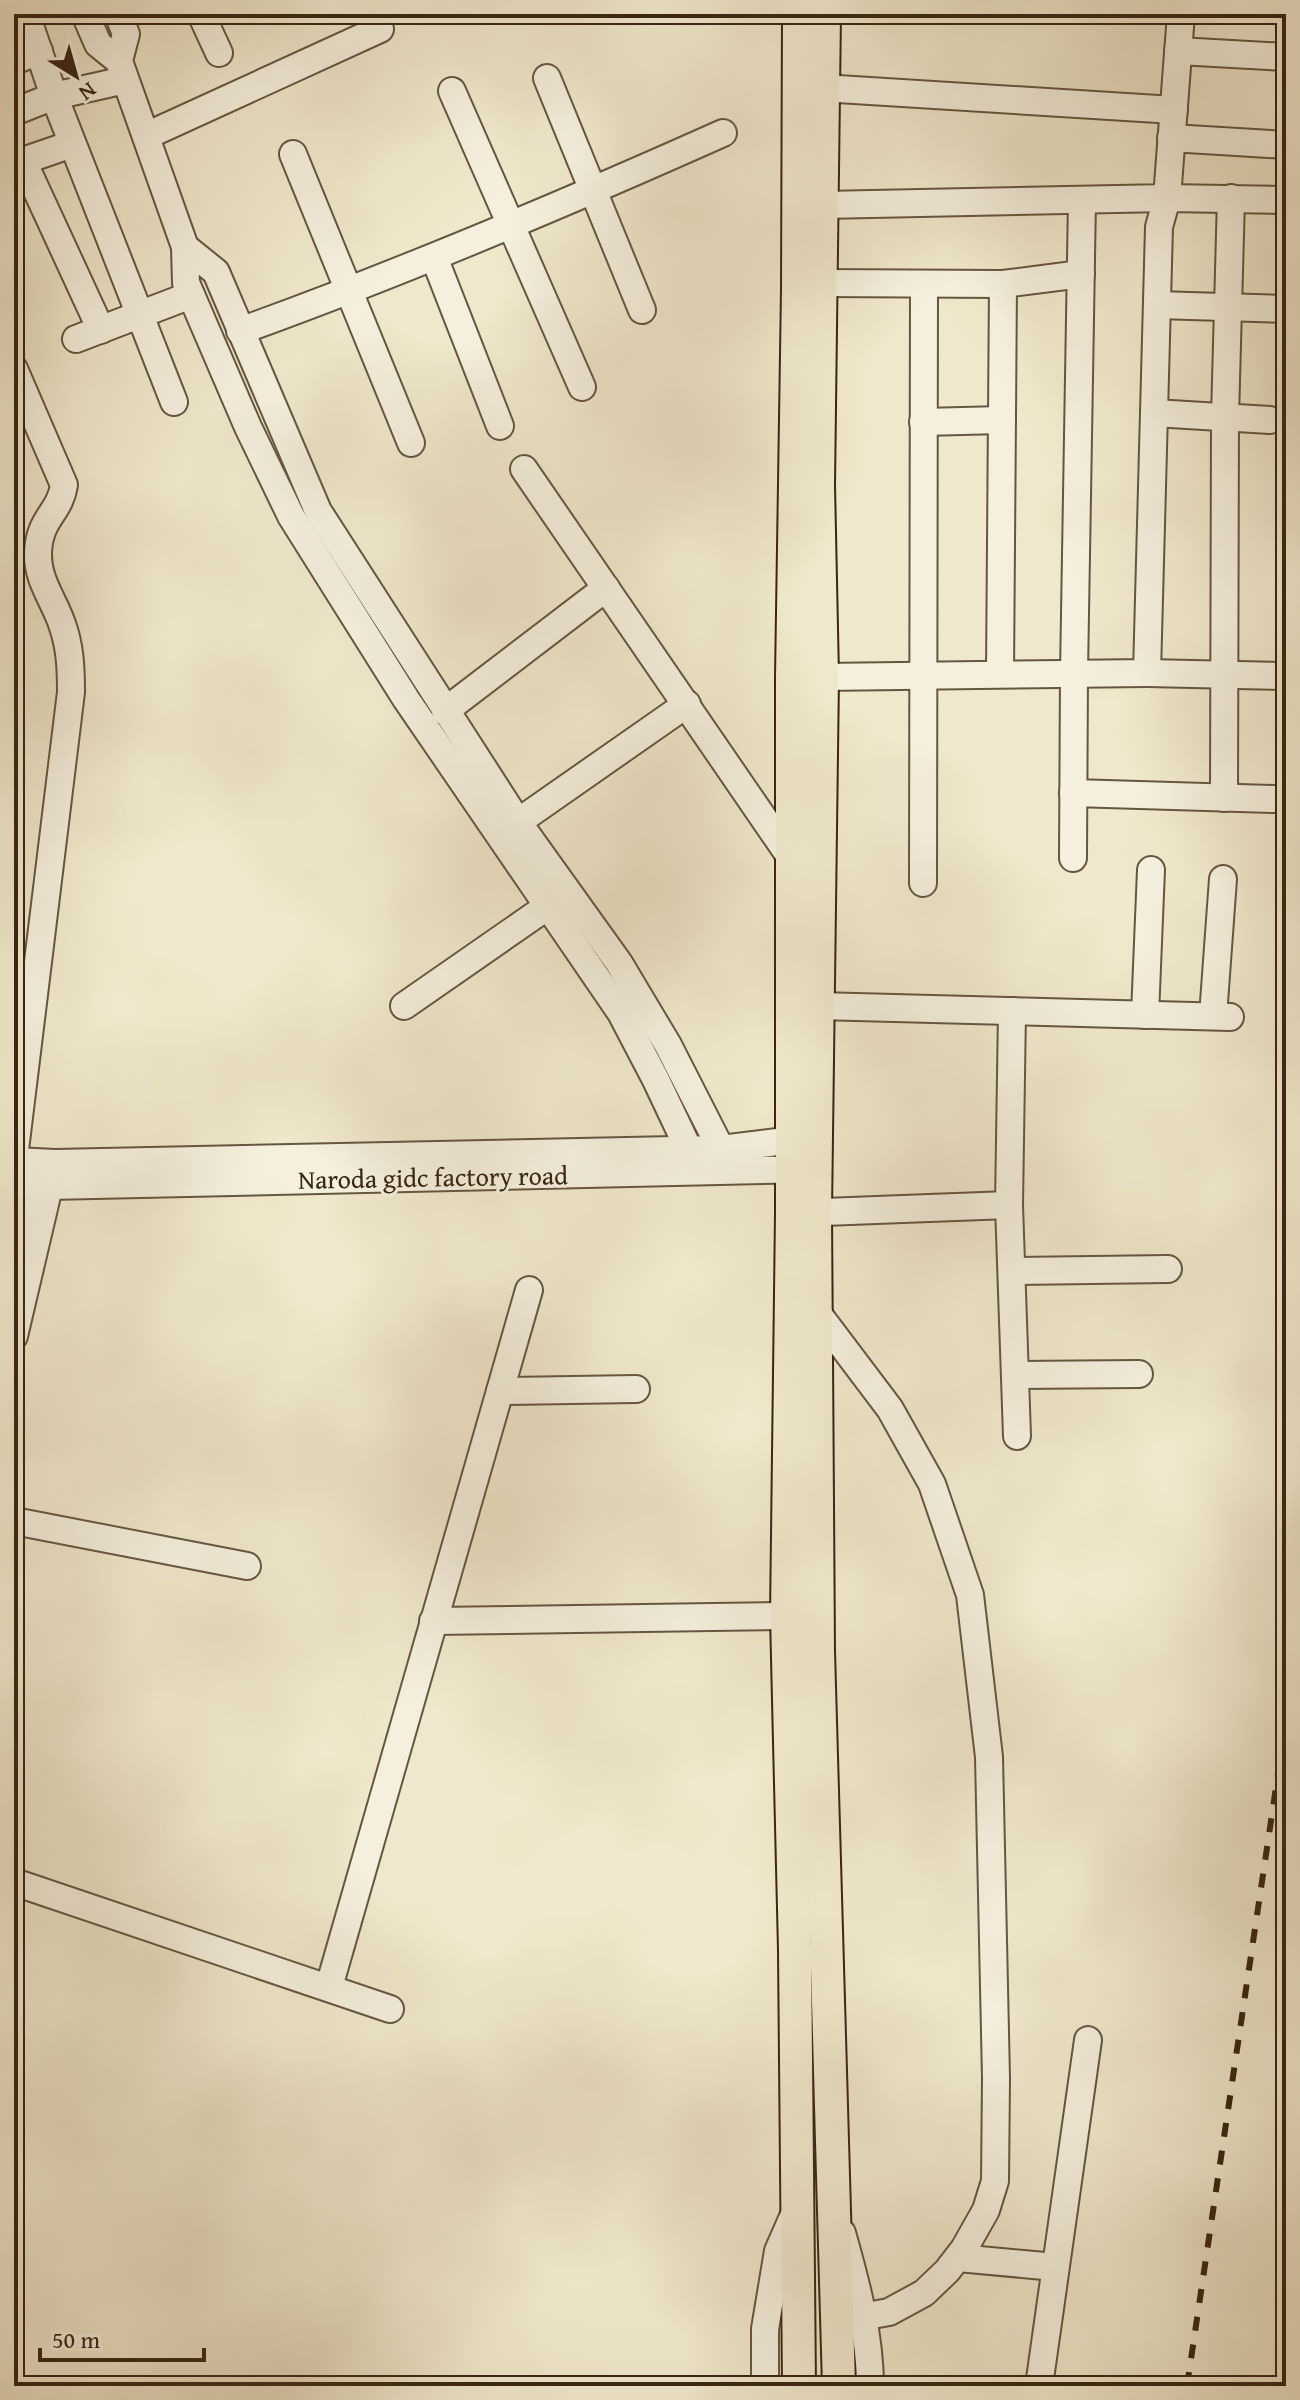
<svg xmlns="http://www.w3.org/2000/svg" width="1300" height="2400" font-family="'Gentium Book Plus',serif">
  <rect width="100%" height="100%" fill="#f0e8cc"/>
  <filter id="stains"><feTurbulence type="fractalNoise" baseFrequency=".0025" numOctaves="4"/><feColorMatrix values="0 0 0 0 .2 0 0 0 0 .09 0 0 0 0 .02 0 0 0 .5 -.17"/></filter>
  <radialGradient id="worn" r=".72"><stop offset=".6" stop-color="#630" stop-opacity="0"/><stop offset="1" stop-color="#630" stop-opacity=".3"/></radialGradient>
  <g fill="none" stroke-linecap="round" stroke-linejoin="round">
    <defs>
      <g id="minor">
        <path d="M26,14L54,96L174,402"/>
        <path d="M85,14L98,44L119,61"/>
        <path d="M118,14L126,34L119,61L185,247L186,283L248,427L291,516L406,699L621,1013L656,1080L699,1171"/>
        <path d="M201,14L219,53"/>
        <path d="M1178,51L1286,57"/>
        <path d="M14,61L39,51"/>
        <path d="M547,78L642,310"/>
        <path d="M822,88L1174,110"/>
        <path d="M452,91L582,387"/>
        <path d="M14,112L54,96L125,80"/>
        <path d="M146,136L380,29"/>
        <path d="M1171,138L1286,145"/>
        <path d="M293,154L411,443"/>
        <path d="M23,161L101,330"/>
        <path d="M14,164L72,144"/>
        <path d="M823,205L1167,198L1181,14"/>
        <path d="M185,247L216,272L318,511L518,822L619,963L668,1045L721,1149L728,1170"/>
        <path d="M434,257L500,426"/>
        <path d="M820,283L1003,284L1081,274"/>
        <path d="M1157,305L1286,309"/>
        <path d="M240,331C404,272 564,204 723,133"/>
        <path d="M76,339L191,295"/>
        <path d="M14,369L64,485C60,513 39,518 38,553C37,580 54,600 62,624C70,646 71,668 71,692L14,1158"/>
        <path d="M1154,413L1270,420"/>
        <path d="M923,422L1002,420"/>
        <path d="M524,469L791,858"/>
        <path d="M1147,673L1286,676"/>
        <path d="M1000,674L1003,284"/>
        <path d="M822,677L1147,673L1159,227L1167,198L1286,200"/>
        <path d="M445,711L606,588"/>
        <path d="M1073,793L1274,799"/>
        <path d="M1224,798L1225,417L1231,198"/>
        <path d="M518,822L687,704"/>
        <path d="M1073,858L1074,673L1082,200"/>
        <path d="M923,883L924,284"/>
        <path d="M404,1006L548,906"/>
        <path d="M818,1006L1230,1017"/>
        <path d="M1012,1011L1009,1205L1017,1436"/>
        <path d="M1145,1015L1151,870"/>
        <path d="M1213,1016L1223,879"/>
        <path d="M14,1161L55,1163L721,1149L810,1138"/>
        <path d="M14,1184L49,1186L812,1169"/>
        <path d="M797,1213L1009,1205"/>
        <path d="M14,1238L29,1171"/>
        <path d="M1012,1271L1168,1269"/>
        <path d="M816,1311L890,1409L932,1484L970,1595L989,1757L996,2078L995,2181L986,2210L964,2249L947,2271L924,2293L889,2312L861,2317"/>
        <path d="M14,1336L53,1170"/>
        <path d="M1015,1375L1139,1374"/>
        <path d="M500,1391L636,1389"/>
        <path d="M14,1521L247,1566"/>
        <path d="M433,1621L787,1616"/>
        <path d="M14,1882L390,2009"/>
        <path d="M329,1987L529,1290"/>
        <path d="M842,2233C856,2282 870,2335 870,2386"/>
        <path d="M958,2258L1055,2267"/>
        <path d="M765,2386V2329L778,2251L796,2210"/>
        <path d="M1039,2386L1088,2040"/>
      </g>
      <g id="major">
        <path d="M824,14L818,485L822,677L815,1212L818,1651L839,2386"/>
        <path d="M799,2386L795,1950L787,1616L792,1213V677L798,289L799,14"/>
      </g>
    </defs>
    <use href="#minor" stroke="#665641" stroke-width="30"/>
    <use href="#major" stroke="#382513" stroke-width="36"/>
    <use href="#minor" stroke="#f5f0de" stroke-width="26"/>
    <use href="#major" stroke="#f0e8cc" stroke-width="32"/>
    <path stroke="#382513" stroke-width="6" stroke-dasharray="14 14" stroke-linecap="butt" d="M1187,2386L1286,1720"/>
  </g>
  <g text-anchor="middle" dominant-baseline="central" stroke-width="6" stroke-linejoin="round" paint-order="stroke">
    <g font-size="26" fill="#382513" stroke="#f5f0de">
      <text transform="translate(433 1177) rotate(-1)">Naroda gidc factory road</text>
    </g>
  </g>
  <rect width="1300" height="2400" fill="none" stroke="#f0e8cc" stroke-width="48"/>
  <rect x="16" y="16" width="1268" height="2368" fill="none" stroke="#382513" stroke-width="4"/>
  <rect x="24" y="24" width="1252" height="2352" fill="none" stroke="#382513" stroke-width="2"/>
  <g transform="translate(76 76) rotate(143)" stroke="#f5f0de" stroke-width="6" paint-order="stroke">
  <path d="M0-6L14 30L0 20L-14 30Z" fill="#382513"/>
  <text y="-12" font-size="22" font-weight="bold" text-anchor="middle" fill="#382513">N</text>
  </g>
  <path d="M40 2348v12h164v-12" fill="none" stroke="#382513" stroke-width="4"/>
  <text x="52" y="2348" font-size="24" fill="#382513" stroke="#f5f0de" stroke-width="6" paint-order="stroke">50 m</text>
  <rect width="100%" height="100%" filter="url(#stains)"/>
  <rect width="100%" height="100%" fill="url(#worn)"/>
</svg>
